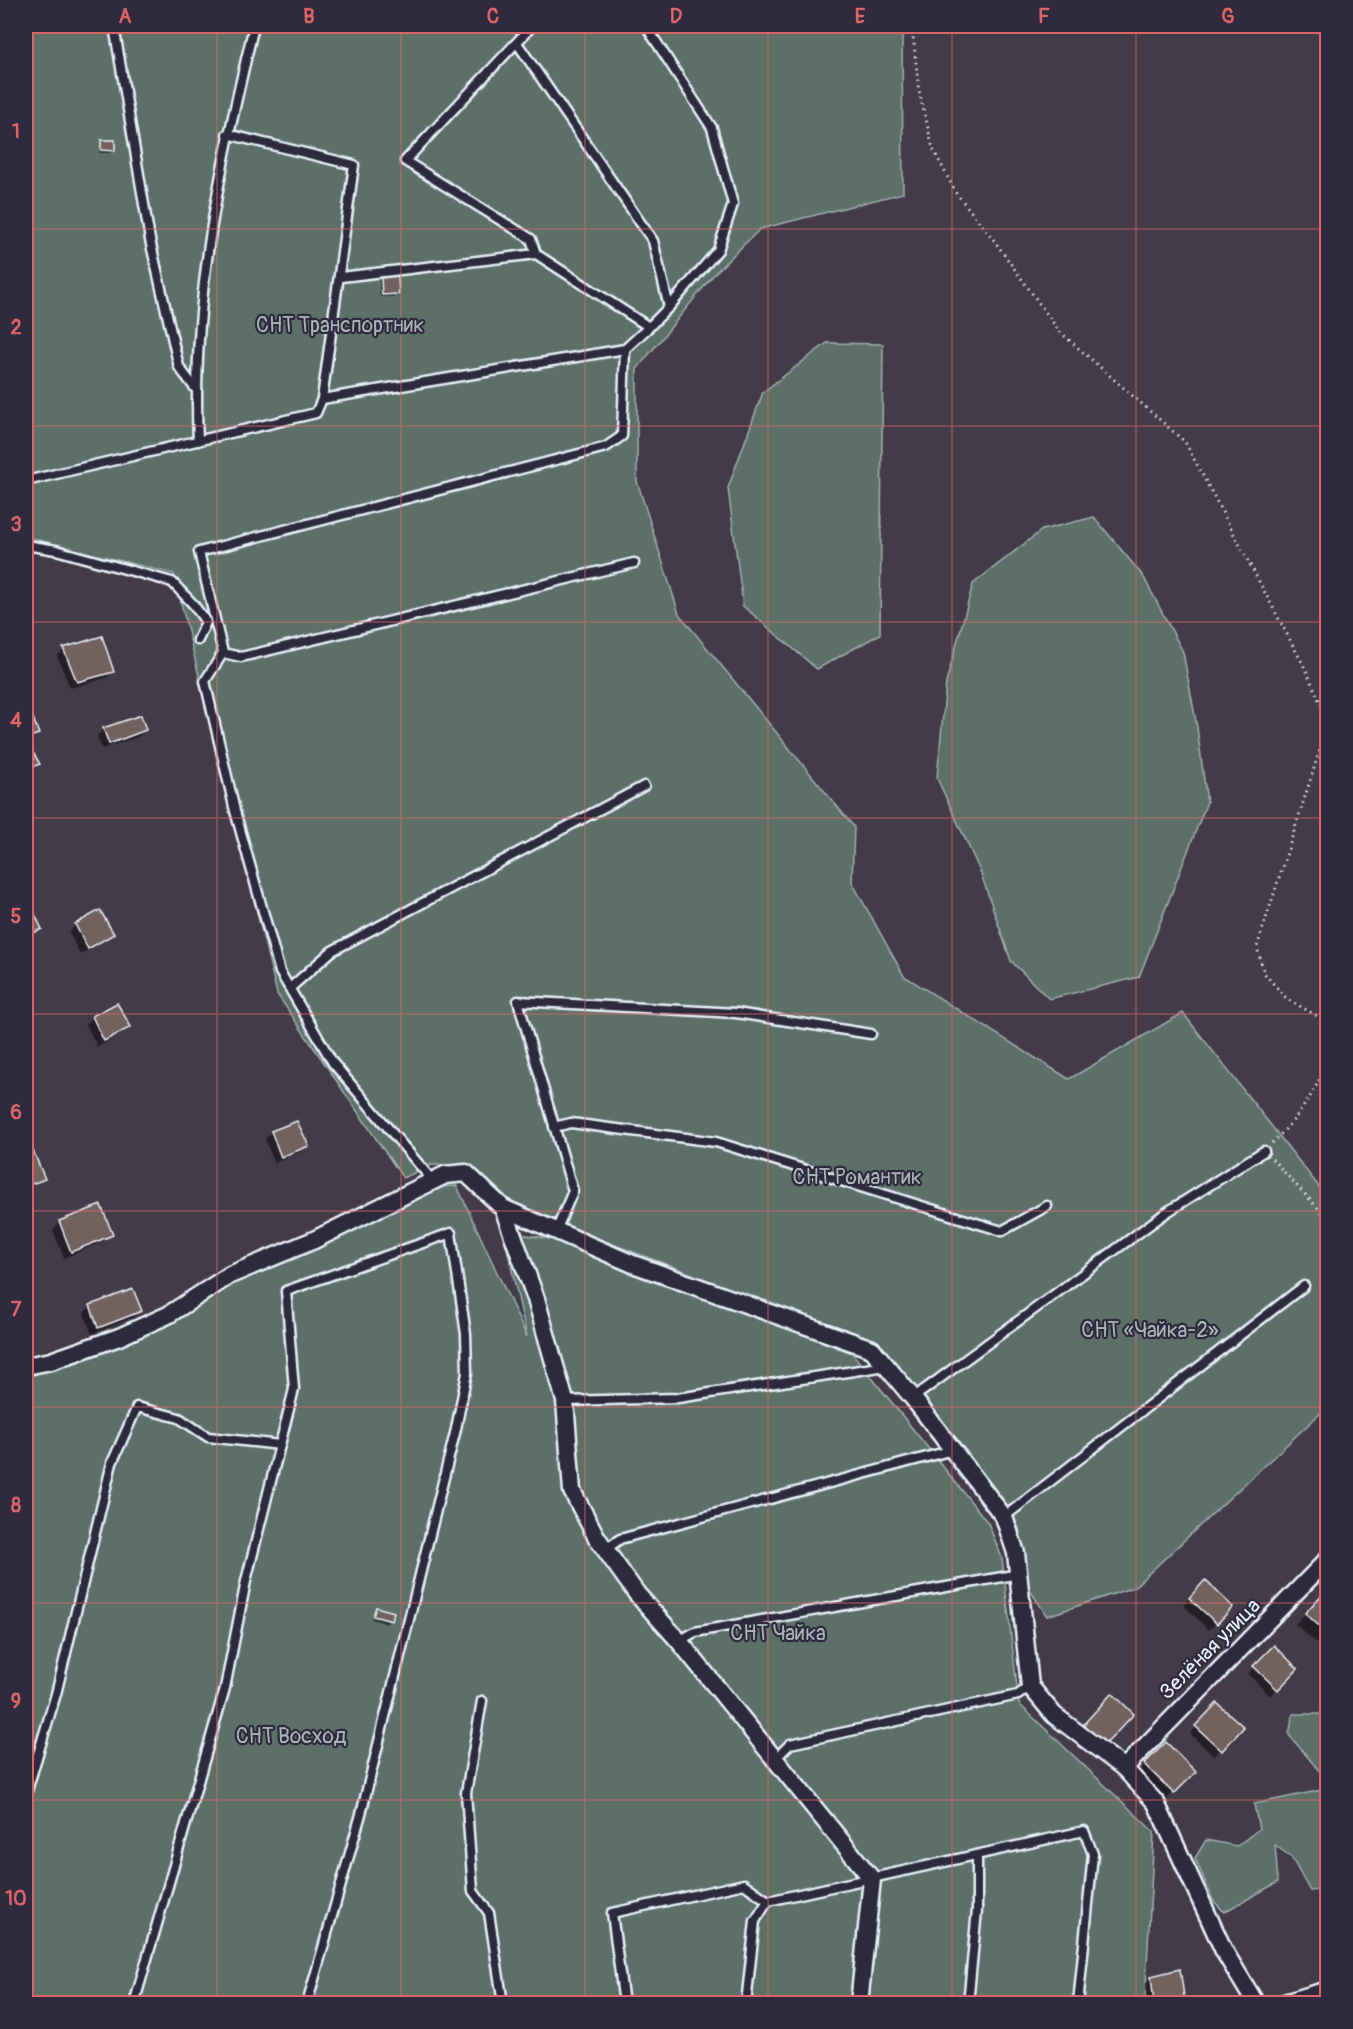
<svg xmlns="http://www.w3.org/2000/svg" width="1353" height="2029" font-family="Pangolin,sans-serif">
  <rect width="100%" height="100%" fill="#433b47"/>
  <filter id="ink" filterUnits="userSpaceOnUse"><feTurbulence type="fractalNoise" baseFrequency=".0167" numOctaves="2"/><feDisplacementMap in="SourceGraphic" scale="12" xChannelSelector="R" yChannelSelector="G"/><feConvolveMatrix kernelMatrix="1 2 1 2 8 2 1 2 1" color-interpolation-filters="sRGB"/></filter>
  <g filter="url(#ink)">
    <g fill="#5b6f68" stroke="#a2b0b0" stroke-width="1.5">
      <path d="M26,26H902L903,193L760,229L715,273L637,369V481L679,614L854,827L852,882L904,976L1069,1079L1183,1013L1327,1197V1407L1134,1587L1047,1616L1027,1586L1019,1528L992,1486L878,1344L546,1219L512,1202L471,1165H431L403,1178L277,994L174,574L26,537Z"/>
      <path d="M827,343L883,344L880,634L817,669L743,606L728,488L763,392Z"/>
      <path d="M1094,517L1143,576L1183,652L1197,727L1207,802L1139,977L1049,999L1011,961L980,871L937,778L946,683L973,584L1042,530Z"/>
      <path d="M457,1186L527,1337L503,1231L551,1239L852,1353L988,1523L1002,1558L1019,1704L1154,1832L1145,2003L26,2004V1378L146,1331L245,1274L436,1187Z"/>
      <path d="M1293,1714H1327V1780L1289,1735Z"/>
      <path d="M1327,1789V1889L1310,1891L1291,1857L1275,1845L1278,1882L1224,1912L1213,1900L1195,1858L1206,1840L1237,1846L1259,1829L1254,1804Z"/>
    </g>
    <g fill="#0007">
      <path d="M102,142L114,150L111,153H99Z"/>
      <path d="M382,278L397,293L394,297H380L379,281Z"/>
      <path d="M101,638L113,671L106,678L70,688L57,656L64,650Z"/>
      <path d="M29,712L37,733L26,741V713Z"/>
      <path d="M104,729L145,730L138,737L102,749L97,736Z"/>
      <path d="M31,753L38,764L26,773V755Z"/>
      <path d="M30,906L41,929L26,939V908Z"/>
      <path d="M76,925L113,934L80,955L69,932Z"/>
      <path d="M93,1017L129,1027L122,1033L97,1047L86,1024Z"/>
      <path d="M272,1132L307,1145L300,1152L274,1163L265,1139Z"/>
      <path d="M31,1150L43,1179L26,1190V1152Z"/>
      <path d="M60,1223L111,1234L104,1241L64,1258L53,1230Z"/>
      <path d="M91,1306L141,1311L134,1317L92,1334L84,1313Z"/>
      <path d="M1205,1582L1231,1607L1209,1630L1183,1605Z"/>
      <path d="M1328,1590V1634L1317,1644L1295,1624Z"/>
      <path d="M376,1609L392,1613L387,1624L371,1619Z"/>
      <path d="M1274,1647L1296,1669L1270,1696L1248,1674Z"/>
      <path d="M1217,1705L1241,1728L1214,1756L1190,1734Z"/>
      <path d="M1166,1744L1194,1772L1167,1799L1138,1772Z"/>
      <path d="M1152,1977L1184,2002L1147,2004L1145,1984Z"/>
    </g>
    <g fill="#72625f" stroke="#e8f1f8" stroke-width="1.5">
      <path d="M101,140H115V151L101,150Z"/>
      <path d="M398,276L399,294L382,295L381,277Z"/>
      <path d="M102,636L114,672L77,682L63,648Z"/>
      <path d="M30,710L39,734L26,738V712Z"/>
      <path d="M141,715L146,730L109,744L103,728Z"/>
      <path d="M32,751L40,764L26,769V753Z"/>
      <path d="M30,904L42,929L26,936V906Z"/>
      <path d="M100,910L114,934L88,949L75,924Z"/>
      <path d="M117,1003L131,1027L104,1041L92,1016Z"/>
      <path d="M297,1121L309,1146L281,1157L271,1131Z"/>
      <path d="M32,1148L45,1179L27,1186L26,1150Z"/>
      <path d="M101,1205L113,1235L71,1252L59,1221Z"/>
      <path d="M133,1289L142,1311L98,1328L90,1305Z"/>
      <path d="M1205,1580L1233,1607L1217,1624L1189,1598Z"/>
      <path d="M1328,1588V1634L1305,1613Z"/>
      <path d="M376,1607L394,1612L392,1621L373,1616Z"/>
      <path d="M1274,1645L1298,1669L1278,1690L1253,1666Z"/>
      <path d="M1112,1693L1134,1714L1104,1746L1082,1726Z"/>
      <path d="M1217,1703L1244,1727L1222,1751L1195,1726Z"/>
      <path d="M1166,1742L1196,1772L1174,1794L1144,1764Z"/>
      <path d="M1180,1969L1185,2003L1154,2004L1151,1976Z"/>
    </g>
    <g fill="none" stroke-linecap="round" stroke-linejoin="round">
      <defs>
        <g id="lane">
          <path d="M114,26L150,240L179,367L195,388"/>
          <path d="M532,26L405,161L531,239L536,254"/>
          <path d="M646,26L712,128L733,204L718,250L669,307"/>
          <path d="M517,43L653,241L669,307L649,327"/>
          <path d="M227,134L354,165L322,399"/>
          <path d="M198,441C191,300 221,161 254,26"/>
          <path d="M26,481L316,413L322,399L625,349L649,327L536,254L341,277"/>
          <path d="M26,545L56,550L172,582L193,604L206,622L198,640"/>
          <path d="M223,653L241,657L634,563"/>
          <path d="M290,988L332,951L644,786"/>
          <path d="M554,1127L571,1123L716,1142L1002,1231L1047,1206"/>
          <path d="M433,1181L333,1063L280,972L235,811L205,681L223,653L199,552L606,447L622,436L625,349"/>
          <path d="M556,1231L573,1191L518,1001L736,1013L871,1034"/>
          <path d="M913,1398L1167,1212L1264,1151"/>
          <path d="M565,1401L678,1398L886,1366"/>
          <path d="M1004,1517L1304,1286"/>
          <path d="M605,1550L620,1539L953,1450"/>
          <path d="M679,1641L695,1632L1019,1574"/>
          <path d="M482,1701L466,1793L473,1891L489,1913L503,2004"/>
          <path d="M775,1759L790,1744L1018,1695L1030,1686"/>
          <path d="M26,1794L56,1694L112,1463L137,1407L179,1418L208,1437L280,1445"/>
          <path d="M134,2004L225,1688L246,1581L294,1389L286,1291L451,1233L466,1334L467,1373L456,1429L361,1814L307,2004"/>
          <path d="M624,2004L612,1913L744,1884L768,1901L1084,1831L1093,1854L1078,2004"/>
          <path d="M746,2004L755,1921L768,1901"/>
          <path d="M968,2004L977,1910V1855"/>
        </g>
        <g id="street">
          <path d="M503,1208L536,1299L565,1401L572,1491L597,1538L637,1594L679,1641L872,1879L859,2004"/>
          <path d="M26,1366L51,1361L119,1337L168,1315L230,1275L314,1240L445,1175L466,1173L503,1208L633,1264L872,1349L913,1398L1004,1517L1016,1553L1030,1686L1054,1715L1124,1768L1156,1803L1224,1951L1256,2004"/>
          <path d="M1124,1768L1328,1559"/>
          <path d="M1281,2004L1328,1990"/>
        </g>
      </defs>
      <use href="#lane" stroke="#e8f1f8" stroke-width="13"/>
      <use href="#street" stroke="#e8f1f8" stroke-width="21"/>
      <g stroke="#e8f1f8" stroke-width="3" stroke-dasharray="1.5 4.5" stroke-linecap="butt">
        <path d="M912,26L919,91L933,149L956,193L993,239L1059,331L1185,442L1306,670L1323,709L1324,737L1257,947L1264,973L1287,999L1328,1022"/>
        <path d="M1272,1143C1297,1119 1316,1092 1328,1060"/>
        <path d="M1272,1159L1328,1219"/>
      </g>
      <use href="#lane" stroke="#2f2a3d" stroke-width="8"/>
      <use href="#street" stroke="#2f2a3d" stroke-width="16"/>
    </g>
  </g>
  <path fill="none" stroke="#db6466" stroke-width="1.5" stroke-opacity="0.55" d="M217,26V2004M401,26V2004M585,26V2004M768,26V2004M952,26V2004M1136,26V2004M26,229H1328M26,426H1328M26,622H1328M26,818H1328M26,1014H1328M26,1211H1328M26,1407H1328M26,1603H1328M26,1800H1328"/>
  <g text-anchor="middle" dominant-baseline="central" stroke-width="4.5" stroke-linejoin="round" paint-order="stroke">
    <g font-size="21" fill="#a9b6b7" stroke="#2f2a3d">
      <text x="340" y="325">СНТ Транспортник</text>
      <text x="857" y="1177">СНТ Романтик</text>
      <text x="1150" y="1330">СНТ «Чайка-2»</text>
      <text x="778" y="1633">СНТ Чайка</text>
      <text x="291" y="1736">СНТ Восход</text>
    </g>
    <g font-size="21" fill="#e8f1f8" stroke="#2f2a3d">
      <text transform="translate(1210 1649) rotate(-45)">Зелёная улица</text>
    </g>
  </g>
  <rect width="1353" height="2029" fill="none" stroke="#2f2a3d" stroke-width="66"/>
  <rect x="33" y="33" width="1287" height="1963" fill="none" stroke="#db6466" stroke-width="2"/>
  <g font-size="20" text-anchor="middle" font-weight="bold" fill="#db6466">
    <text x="125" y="23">A</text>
    <text x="309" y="23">B</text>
    <text x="493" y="23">C</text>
    <text x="676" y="23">D</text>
    <text x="860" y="23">E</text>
    <text x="1044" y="23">F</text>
    <text x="1228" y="23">G</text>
    <text x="16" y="138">1</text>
    <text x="16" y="334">2</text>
    <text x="16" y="531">3</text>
    <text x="16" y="727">4</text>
    <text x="16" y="923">5</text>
    <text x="16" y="1119">6</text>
    <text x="16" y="1316">7</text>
    <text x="16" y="1512">8</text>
    <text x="16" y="1708">9</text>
    <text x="16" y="1905">10</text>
  </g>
</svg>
